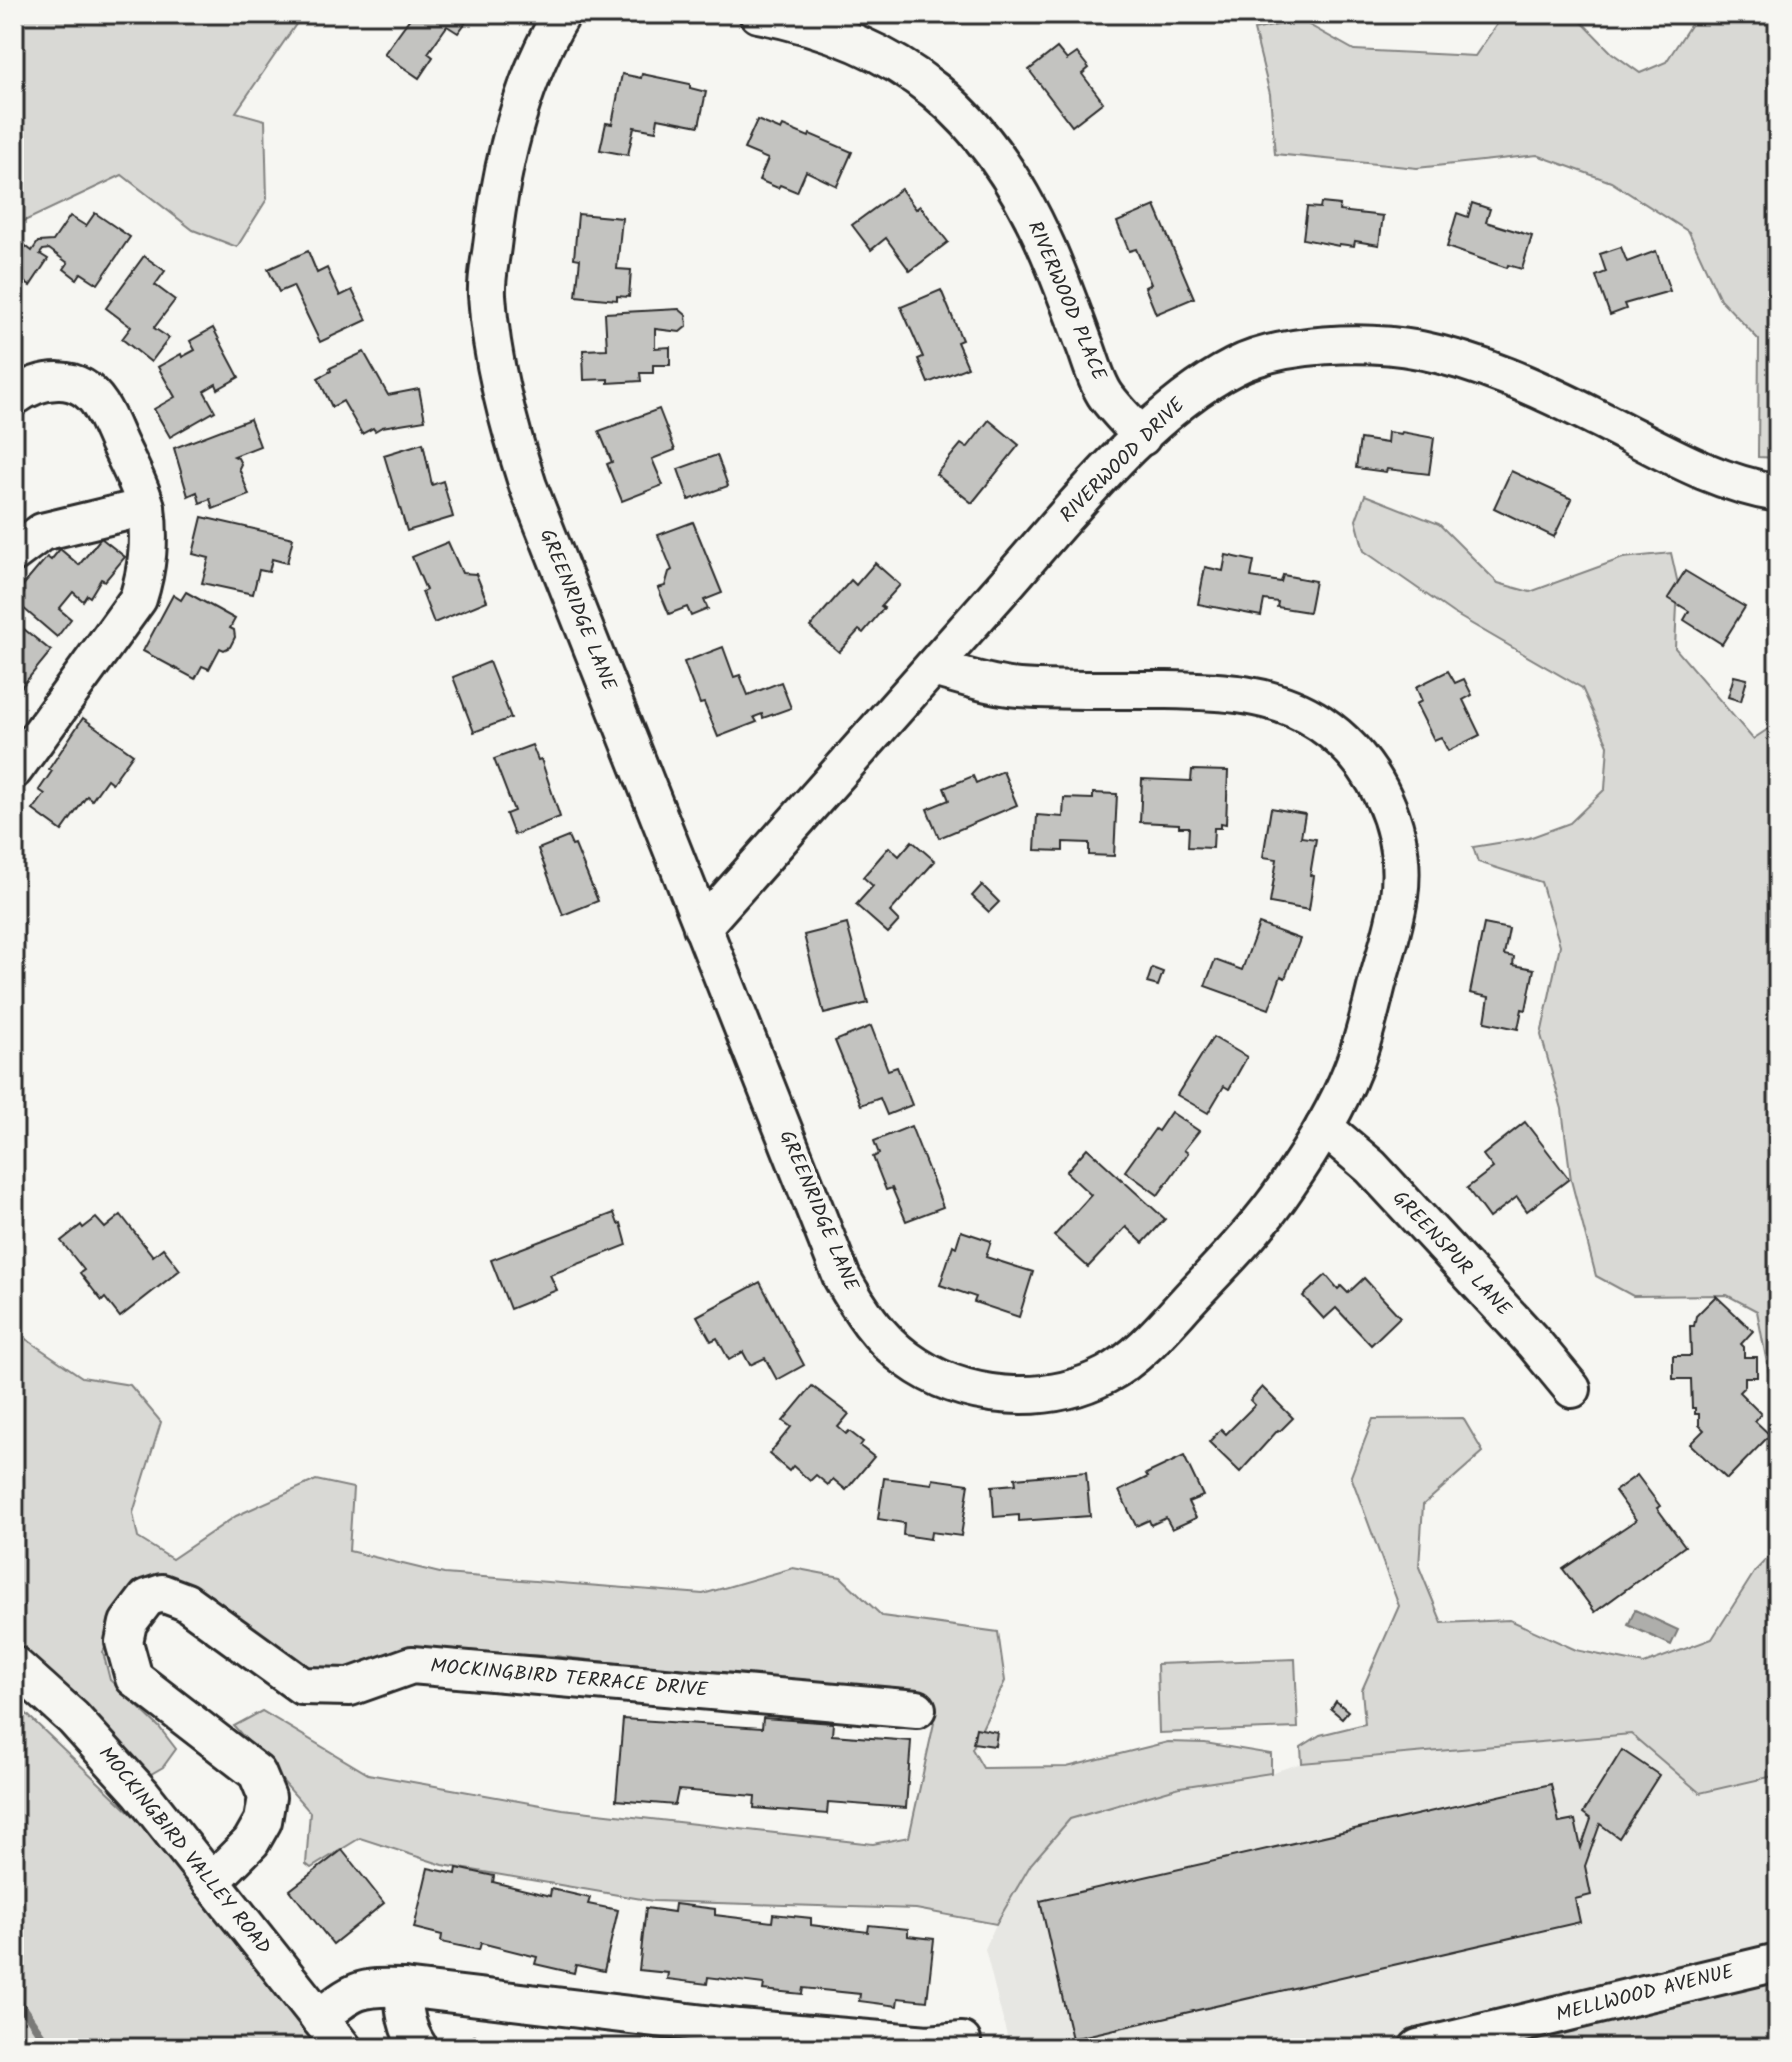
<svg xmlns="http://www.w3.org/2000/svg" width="1792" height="2062" font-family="Kalam,sans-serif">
  <rect width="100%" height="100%" fill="#f6f6f2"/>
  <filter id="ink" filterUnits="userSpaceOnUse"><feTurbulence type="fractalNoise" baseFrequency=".0125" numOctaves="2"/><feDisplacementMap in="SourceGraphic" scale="16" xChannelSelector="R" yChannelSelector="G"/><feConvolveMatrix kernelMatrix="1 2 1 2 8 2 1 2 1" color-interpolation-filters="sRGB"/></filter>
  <g filter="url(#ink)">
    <path fill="#e7e7e3" d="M1631,1734L1700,1793L1778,1775V1945L1356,2048H1010L985,1949L996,1924L1031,1864L1070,1819L1180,1787L1270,1773L1302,1763Z"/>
    <g fill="#d9d9d5" stroke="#828280" stroke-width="2">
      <path d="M14,14H303L236,112L265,120L267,199L237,247L193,230L122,175L14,226Z"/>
      <path d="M1504,14H1574L1612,53L1640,73L1666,62L1695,18V14H1778V458L1758,457L1759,340L1720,299L1689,232L1611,182L1537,155L1417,168L1275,154L1270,94L1254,30L1300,20L1354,50L1475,56Z"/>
      <path d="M1365,495L1439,524L1498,583L1530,592L1623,558L1671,553L1678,584L1675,648L1753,739L1771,727L1774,602L1778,601V1421L1757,1311L1727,1295L1633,1296L1596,1276L1571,1180L1562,1109L1541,1035L1560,945L1541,882L1478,862L1473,847L1529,838L1570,823L1605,789L1608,745L1582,688L1453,613L1364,551L1356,520Z"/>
      <path d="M14,1331L82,1377L130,1385L161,1422L133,1513L138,1538L172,1559L236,1516L316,1480L353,1488L349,1551L444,1574L703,1594L793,1568L841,1577L882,1616L998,1632L1005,1681L972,1749L983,1768L1067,1767L1168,1742L1205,1743L1271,1754V1773L1180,1787L1070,1819L1031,1864L996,1924L916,1909L653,1901L443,1865L360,1838L311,1868L306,1864L310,1812L234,1726L262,1711L368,1774L563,1809L873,1844L909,1837L934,1723L921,1697L554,1656L399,1651L339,1678L304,1672L191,1590L138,1582L103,1652L110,1680L159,1727L176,1749L163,1767L151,1774L14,1637Z"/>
      <path d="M1463,1418L1483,1452L1423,1505L1419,1567L1442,1623L1510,1620L1576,1650L1644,1664L1712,1639L1755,1571L1778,1547V1775L1700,1793L1631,1734L1302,1763L1301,1747L1320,1735L1365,1724L1362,1690L1399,1606L1351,1476L1373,1419Z"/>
      <path d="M1295,1659L1298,1728L1159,1733L1157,1664Z"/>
      <path d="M14,1702L138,1820L323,2048H14Z"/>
      <path d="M1778,1978V2048H1476Z"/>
    </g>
    <path fill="#aeaeab" stroke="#7a7a78" stroke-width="2" d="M1635,1610L1678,1630L1671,1645L1628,1625Z"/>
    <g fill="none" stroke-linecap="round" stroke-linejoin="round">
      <path stroke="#7a7a78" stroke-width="8" d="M14,1995L50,2048"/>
    </g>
    <g fill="#c3c3c0" stroke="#2b2b2b" stroke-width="2">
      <path d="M413,14H472L458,33L447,26L428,53L433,57L419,78L384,54Z"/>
      <path d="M1057,48L1067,60L1077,53L1089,68L1082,74L1103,102L1072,126L1029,70Z"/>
      <path d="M622,74L641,78L642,74L690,84V88L706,92L699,126L658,118L656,131L634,127L628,155L600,150L606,123L612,124Z"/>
      <path d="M757,120L781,130L783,126L809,137L810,134L852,152L837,186L806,171L797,192L780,185L778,188L759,180L768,159L744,149Z"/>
      <path d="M901,189L916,209L920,206L948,242L910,271L886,238L871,250L852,225Z"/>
      <path d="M1321,203L1340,205L1339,211L1383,216L1379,245L1355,241L1354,246L1339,244V246L1303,239L1307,207L1320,208Z"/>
      <path d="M1472,203L1490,209L1486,222L1532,236L1522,269L1508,265L1507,268L1447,247L1457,213L1468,217Z"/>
      <path d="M1155,206L1194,298L1156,314L1145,287L1151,284L1136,249L1129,251L1117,222Z"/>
      <path d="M95,213L130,237L98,284L81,273L77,279L64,269L68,263L49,249L43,250L40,254L48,259L30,286L14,275V257L23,244L32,251L38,242L53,241L70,216L86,226Z"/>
      <path d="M578,214L622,218L617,269L631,270L629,297L617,296V300L576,296L580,259L574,258Z"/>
      <path d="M1621,247L1627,262L1656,251L1670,291L1624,304L1626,309L1610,315L1596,276L1606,272L1600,254Z"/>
      <path d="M308,251L317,273L327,268L340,296L352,290L367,320L320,342L293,286L279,292L268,269Z"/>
      <path d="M144,256L165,271L155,285L175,300L154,328L169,338L151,362L122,339L131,327L106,308Z"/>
      <path d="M941,290L962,340L957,342L968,367L928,383L918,359L923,357L901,307Z"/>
      <path d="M679,309L686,315L687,326L680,332L655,329V348L670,347V365H653V373H640L641,381L608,383V379L584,380L583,350L607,349L605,313Z"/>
      <path d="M213,328L239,377L218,389L216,384L204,391L215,411L170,437L154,409L175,397L158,367L181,354L182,357L195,350L190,341Z"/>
      <path d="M364,352L388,395L419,389L425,420L382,427L375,431L373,428L362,434L343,401L332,407L318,378L331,371L330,368Z"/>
      <path d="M659,409L675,450L652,459L663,485L622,501L607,464L612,462L599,431Z"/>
      <path d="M250,419L260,446L234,456L238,458L241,464L239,468L249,495L213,509L210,499L200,503L197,492L188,496L174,448Z"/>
      <path d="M989,420L1019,445L972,503L936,474L961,444L967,448Z"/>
      <path d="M1388,432L1401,434L1402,432L1434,438L1429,474L1387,469L1386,472L1356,468L1360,439L1387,443Z"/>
      <path d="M423,443L432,485L443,481L453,517L407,531L384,455Z"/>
      <path d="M717,455L728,486L689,500L678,469Z"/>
      <path d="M1511,471L1572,499L1554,537L1494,508Z"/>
      <path d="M202,517L293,538L287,563L272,559L269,572L259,570L253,594L202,583L209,558L193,554Z"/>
      <path d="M693,522L722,593L704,600L708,609L691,616L687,607L669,614L658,588L665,586L669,572L672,570L658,535Z"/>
      <path d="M101,538L125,557L105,581L101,579L90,597L87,595L83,601L73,592L59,609L71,619L57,637L16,602L24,593L20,589L47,557L51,560L60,549L79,565Z"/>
      <path d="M448,542L462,573L476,574L487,601L434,623L422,592L426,590L412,557Z"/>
      <path d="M1226,555L1254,561L1251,577L1281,582L1283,575L1315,581L1309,612L1277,607L1278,602L1264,600L1261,616L1198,604L1205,567L1223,571Z"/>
      <path d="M875,563L900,585L881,606L884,608L863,633L859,630L839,652L810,627L851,580L856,585Z"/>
      <path d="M1685,571L1745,607L1722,644L1684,620L1689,611L1668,598Z"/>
      <path d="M186,592L235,619L230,628L234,630L235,637L230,647L224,650L220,648L209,669L202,666L195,679L143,651L173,595L181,600Z"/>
      <path d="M14,621L51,651L14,696Z"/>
      <path d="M723,647L734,677L740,675L748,695L781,682L791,708L763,718L762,714L754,717L757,722L718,737L704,703L700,704L684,662Z"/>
      <path d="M489,662L511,718L474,732L453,677Z"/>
      <path d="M1448,671L1455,683L1464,679L1472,695L1463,700L1480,735L1448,751L1441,737L1434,740L1416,704L1422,701L1416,687Z"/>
      <path d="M1734,676L1747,679L1741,701L1728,697Z"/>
      <path d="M83,718L133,754L112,783L107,779L92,800L87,796L62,831L33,810L45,794L39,790L52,771L49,769Z"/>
      <path d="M532,745L538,760L541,759L560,817L514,835L506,814L514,811L494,759Z"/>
      <path d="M1192,770L1228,771L1226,824L1221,823V828H1214L1213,848L1188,847L1189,827H1179V824L1140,822L1142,779L1191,781Z"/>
      <path d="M1003,771L1017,805L939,838L927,809L949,800L944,788L973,776L976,783Z"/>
      <path d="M1093,793L1117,794L1114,856L1089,855V843L1063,842V851L1035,850L1037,815L1063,817L1064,798L1093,799Z"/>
      <path d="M1271,808L1305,814L1301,837L1316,839L1310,875L1314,876L1309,910L1270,903L1277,859L1263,857Z"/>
      <path d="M568,837L572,846L575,845L598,901L563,915L538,849Z"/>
      <path d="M912,841L935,861L890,912L899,921L888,933L856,905L873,886L863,877L889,847L899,856Z"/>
      <path d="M982,885L999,902L989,912L972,896Z"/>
      <path d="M847,924L868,1003L824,1014L804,935Z"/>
      <path d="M1259,924L1300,939L1285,978L1281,976L1269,1009L1205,986L1215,960L1242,970Z"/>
      <path d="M1484,924L1509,929L1504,955L1514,957L1513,965L1534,969L1526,1010L1522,1009L1518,1029L1485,1022L1489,997L1470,993Z"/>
      <path d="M1152,968L1163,972L1158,986L1147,983Z"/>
      <path d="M871,1026L888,1070L897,1067L912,1105L887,1115L880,1098L861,1105L835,1041Z"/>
      <path d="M1213,1037L1247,1057L1229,1089L1224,1086L1208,1113L1177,1095Z"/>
      <path d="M1171,1112L1199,1131L1184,1150L1188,1153L1158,1195L1125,1171L1155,1129L1158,1131Z"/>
      <path d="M1525,1122L1569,1179L1527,1211L1517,1197L1489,1218L1467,1188L1493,1168L1483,1155Z"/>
      <path d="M911,1126L943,1207L906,1221L892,1188L886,1190L873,1157L879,1154L874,1141Z"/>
      <path d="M1087,1148L1165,1219L1143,1243L1126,1227L1088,1267L1054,1236L1091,1195L1066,1172Z"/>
      <path d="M614,1213L618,1224L621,1223L627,1245L550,1275L557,1290L510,1309L491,1260Z"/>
      <path d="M121,1215L153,1256L163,1248L180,1270L120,1317L105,1298L102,1301L80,1273L84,1270L61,1241L81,1225L83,1228L96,1218L105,1228Z"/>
      <path d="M961,1231L991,1241L986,1257L1033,1272L1019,1317L974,1302L976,1297L940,1285L953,1245L956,1247Z"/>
      <path d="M1326,1275L1338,1289L1341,1286L1348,1293L1364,1278L1400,1317L1371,1345L1336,1308L1324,1319L1303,1296Z"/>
      <path d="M760,1282L804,1365L777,1380L765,1358L750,1365L743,1352L729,1360L717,1338L711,1341L697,1316Z"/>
      <path d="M1716,1296L1753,1331L1741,1344L1744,1347V1357H1757V1377H1745V1386L1739,1392L1761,1414L1755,1421L1770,1435L1727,1479L1690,1444L1704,1430L1699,1425V1414H1695V1408H1692L1691,1379H1673V1356H1691L1690,1326H1694L1696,1316Z"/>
      <path d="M812,1386L849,1414L838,1427L846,1434L849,1431L863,1442L860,1446L874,1457L846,1490L833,1479L828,1485L816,1475L810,1481L793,1466L789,1471L769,1454L791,1427L783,1421Z"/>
      <path d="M1262,1387L1293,1418L1280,1431L1278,1430L1240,1472L1209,1442L1221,1429L1226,1434L1255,1405L1250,1400Z"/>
      <path d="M1184,1456L1203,1496L1188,1502L1196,1518L1172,1529L1166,1518L1151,1525L1149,1520L1136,1526L1119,1491L1148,1477L1146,1474Z"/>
      <path d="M1086,1472L1090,1516L1019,1521V1515L994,1517L992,1486L1016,1484L1015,1478Z"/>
      <path d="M1637,1475L1660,1506L1657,1508L1685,1546L1595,1612L1563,1569L1636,1520L1615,1491Z"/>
      <path d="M884,1478L932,1484L933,1479L969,1484L961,1536L931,1532L930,1539L903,1535L904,1523L878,1519Z"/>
      <path d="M1336,1701L1348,1711L1342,1718L1331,1709Z"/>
      <path d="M763,1718L833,1723L832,1735L911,1741L906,1808L828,1802L827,1814L754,1808L755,1796L678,1790L675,1805L616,1800L623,1719L762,1728Z"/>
      <path d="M976,1728L997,1732L995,1746L973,1743Z"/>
      <path d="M1622,1750L1659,1775L1619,1838L1600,1824L1585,1866L1591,1895L1575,1899L1580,1922L1072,2039L1040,1901L1551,1784L1559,1823L1575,1820L1581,1848L1591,1819L1583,1813Z"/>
      <path d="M342,1850L384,1903L333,1944L290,1890Z"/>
      <path d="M428,1868L456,1874L457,1868L494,1876L493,1882L550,1896L551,1889L590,1898L588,1904L618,1910L604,1971L576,1965L574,1973L535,1964L537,1957L481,1943L479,1950L441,1942L442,1935L414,1928Z"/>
      <path d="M675,1904L715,1909V1915L772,1922L773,1914L811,1918V1925L868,1932L869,1925L908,1929V1936L934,1939L927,2001L898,1998L897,2006L859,2001L860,1994L803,1988L802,1994L763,1990L764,1984L708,1977L707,1984L667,1979L668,1973L639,1970L646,1908L674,1912Z"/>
      <path d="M474,2036L490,2037L489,2043L524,2047L525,2041L561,2045V2048H473Z"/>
    </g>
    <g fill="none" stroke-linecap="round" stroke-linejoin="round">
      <defs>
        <g id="minor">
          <path d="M562,14C520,82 501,167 492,246C490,262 486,279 487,295C491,360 508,424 528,486L842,1278C859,1308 879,1339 907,1359C962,1400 1045,1407 1106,1375C1141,1356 1167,1323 1193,1295C1225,1261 1260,1226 1286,1187C1311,1151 1336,1111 1352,1070C1363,1043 1370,1012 1377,984C1385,955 1395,926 1399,897C1408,829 1376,761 1320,723C1272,691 1216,691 1161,690C1114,690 1066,691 1019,688C990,686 960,675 932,668"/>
          <path d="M758,14C904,42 988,113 1047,248C1062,282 1074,317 1087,351C1092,365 1097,383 1106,396C1116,410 1130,423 1142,437"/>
          <path d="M14,397C42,377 79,372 100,405C108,417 113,431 119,444C129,465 140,485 146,507L42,532L14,553"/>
          <path d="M14,770L138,599C148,567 150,540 146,507"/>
          <path d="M702,927C801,815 900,703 1000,591C1065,518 1146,412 1234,367C1282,342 1367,340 1420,350C1480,362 1537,388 1591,415C1653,445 1709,482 1778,493"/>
          <path d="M1324,1127L1371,1167L1534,1343L1572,1389"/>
          <path d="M14,1665L73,1718L141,1793L343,2048"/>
          <path d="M211,1882L251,1842L263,1821L267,1797L257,1773L134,1678L124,1642L128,1623L147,1598L162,1593L186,1602L302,1686L350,1687L412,1665L917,1709"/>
          <path d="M403,1988C404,2010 406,2029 419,2048"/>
          <path d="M319,2018C353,1991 359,1986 403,1988L739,2028L928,2044L962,2041"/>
          <path d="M1418,2048L1778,1962"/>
        </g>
      </defs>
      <use href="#minor" stroke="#2b2b2b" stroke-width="42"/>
      <use href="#minor" stroke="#f6f6f2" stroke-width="36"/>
    </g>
  </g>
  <g text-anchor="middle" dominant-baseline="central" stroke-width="8" stroke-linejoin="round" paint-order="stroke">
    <g font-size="20" fill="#2b2b2b" stroke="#f6f6f2">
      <text transform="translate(1066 301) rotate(67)">RIVERWOOD PLACE</text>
      <text transform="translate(1123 461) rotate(-45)">RIVERWOOD DRIVE</text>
      <text transform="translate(577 610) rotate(68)">GREENRIDGE LANE</text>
      <text transform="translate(818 1211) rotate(67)">GREENRIDGE LANE</text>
      <text transform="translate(1451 1254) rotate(47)">GREENSPUR LANE</text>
      <text transform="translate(569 1679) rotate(5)">MOCKINGBIRD TERRACE DRIVE</text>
      <text transform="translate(184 1851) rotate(51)">MOCKINGBIRD VALLEY ROAD</text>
      <text transform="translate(1645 1994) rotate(-14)">MELLWOOD AVENUE</text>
    </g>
  </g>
  <rect width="1792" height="2062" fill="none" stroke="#f6f6f2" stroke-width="48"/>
  <rect x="24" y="24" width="1744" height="2014" fill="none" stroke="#2b2b2b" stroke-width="3" filter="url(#ink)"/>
</svg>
